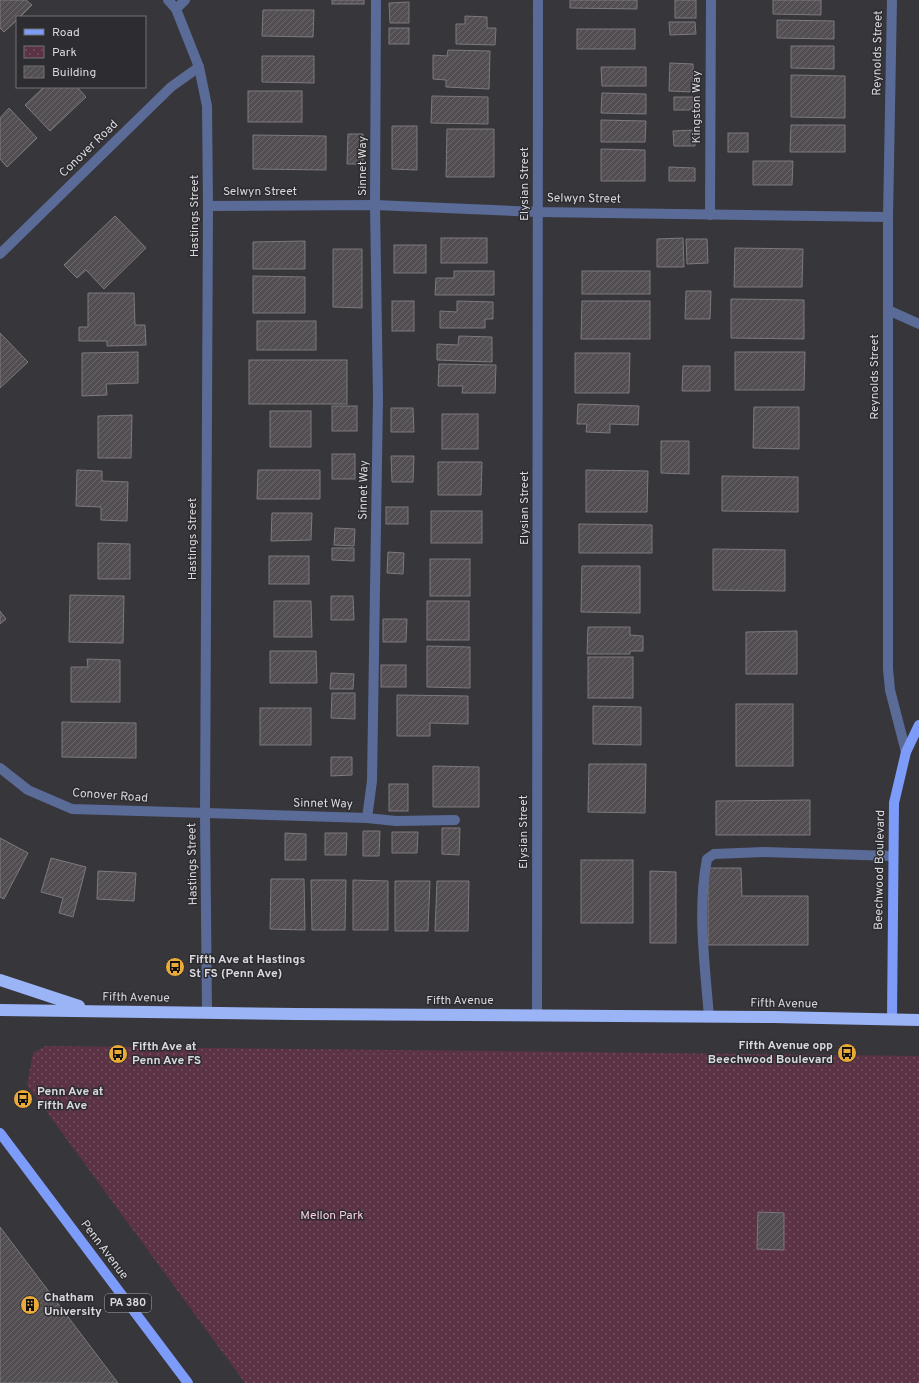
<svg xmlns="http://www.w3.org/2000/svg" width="919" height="1383" font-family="Overpass,sans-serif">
  <defs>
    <pattern id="park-dots" width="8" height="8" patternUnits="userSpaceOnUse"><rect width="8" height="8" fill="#5c3245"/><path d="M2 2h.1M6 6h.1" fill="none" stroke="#734f5f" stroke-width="1.8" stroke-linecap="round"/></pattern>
    <pattern id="building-hatch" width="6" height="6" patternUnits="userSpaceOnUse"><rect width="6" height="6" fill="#524e52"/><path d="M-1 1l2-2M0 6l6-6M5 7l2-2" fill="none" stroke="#6a676a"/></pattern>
  </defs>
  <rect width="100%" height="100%" fill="#37363b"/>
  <path fill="url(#park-dots)" d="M46,1046L919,1056V1383H245L27,1085L33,1053Z"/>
  <g fill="url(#building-hatch)" stroke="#7d797e">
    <path d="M0,0H26L32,5L20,17H17V20L4,32L0,28Z"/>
    <rect x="332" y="0" width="32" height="4"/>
    <path d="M570,0H637V9L570,8Z"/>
    <rect x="675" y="0" width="21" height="18"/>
    <path d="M773,0H821V15L773,14Z"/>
    <path d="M409,2V23H390L389,3Z"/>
    <path d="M263,10H314L313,37L262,36Z"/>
    <path d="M465,16L487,17V28H496L495,45L456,44V24H465Z"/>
    <path d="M777,20L834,21V39L777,38Z"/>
    <path d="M669,22H695L696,34L670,35Z"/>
    <rect x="389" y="28" width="20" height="16"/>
    <rect x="577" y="29" width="58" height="20"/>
    <path d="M791,46H834V69L791,68Z"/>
    <path d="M448,50L490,51L489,89L446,87V80L433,79V55L447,56Z"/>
    <path d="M262,56H314V83L262,82Z"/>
    <path d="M670,63L693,64V92L669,91Z"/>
    <path d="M601,67H646V86H602Z"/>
    <path d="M791,75L845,76V118L791,117Z"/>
    <path d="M44,87H77L86,97L50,131L25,105Z"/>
    <rect x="248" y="91" width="54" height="31"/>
    <path d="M602,93L646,94V114L601,113Z"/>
    <path d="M432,96L488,97V124L431,123Z"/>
    <rect x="674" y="97" width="19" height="13"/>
    <path d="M9,108L37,138L7,167L0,159V118Z"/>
    <path d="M601,120L646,121L645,142H601Z"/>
    <path d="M791,125H845V152H790Z"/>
    <path d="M392,126H417V170L392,169Z"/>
    <path d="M447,129H494V177H446Z"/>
    <path d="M695,130V146H674L673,131Z"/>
    <rect x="728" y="133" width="20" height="19"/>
    <path d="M348,134H363V164H347Z"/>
    <path d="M253,135L326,136V170L253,169Z"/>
    <path d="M601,149L645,150V181H601Z"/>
    <path d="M753,161H793L792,185H753Z"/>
    <path d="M669,167L695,168V181H669Z"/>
    <path d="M115,216L146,248L104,289L86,270L77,278L64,265Z"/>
    <rect x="441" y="238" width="46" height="25"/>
    <path d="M683,238L684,267H657V239Z"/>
    <path d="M686,239H707L708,263L687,264Z"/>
    <path d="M305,241V269H253V242Z"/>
    <rect x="394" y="245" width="32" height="28"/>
    <path d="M735,248L803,249L802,287H734Z"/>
    <path d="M333,249H362V308L333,307Z"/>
    <path d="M454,271H494V295H435L436,278H454Z"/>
    <rect x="582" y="271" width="68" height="23"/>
    <path d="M253,276L305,277V313H253Z"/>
    <path d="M686,291H711L710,319H685Z"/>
    <path d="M88,293H134L135,325H145L146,345L107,346V341H79V327H88Z"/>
    <path d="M731,299L804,300V339L731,338Z"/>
    <rect x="392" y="301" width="22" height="30"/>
    <path d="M457,301L493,302V319H485V328H440V311L457,312Z"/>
    <path d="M582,301H650V339H581Z"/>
    <rect x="257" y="321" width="59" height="29"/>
    <path d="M0,333L28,362L0,388Z"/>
    <path d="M459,336L492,337V362L437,360V344L458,345Z"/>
    <path d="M138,352V383L106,384L107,395L82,396V353Z"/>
    <path d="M735,352H805L804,390H735Z"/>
    <path d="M575,353H630L629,393H575Z"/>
    <rect x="249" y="360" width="98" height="44"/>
    <path d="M439,364L496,365L495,393H462L463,386H438Z"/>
    <path d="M683,366H710V391H682Z"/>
    <path d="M578,404L639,406L638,425L610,424V433L586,432L587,424H577Z"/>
    <rect x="332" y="406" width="25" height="25"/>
    <path d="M754,407H799V449L753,448Z"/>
    <path d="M391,408H413L414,432H391Z"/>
    <rect x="270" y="411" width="41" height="36"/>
    <rect x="442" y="414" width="36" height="35"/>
    <path d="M132,415L131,458H98V416Z"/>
    <path d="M661,441H689V474L661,473Z"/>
    <rect x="332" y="454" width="23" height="25"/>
    <path d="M391,456H414L413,482H392Z"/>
    <path d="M438,462H482L481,495H438Z"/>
    <path d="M77,470L102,471V481L128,482L127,521L101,520V507L76,506Z"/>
    <path d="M258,470H320V499H257Z"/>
    <path d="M586,470L648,471L647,512H586Z"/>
    <path d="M722,476L798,477V512L722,511Z"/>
    <rect x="386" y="507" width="22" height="17"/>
    <rect x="431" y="511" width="51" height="32"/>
    <path d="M272,513H312L311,540L271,541Z"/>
    <path d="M579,524L652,525V553H579Z"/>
    <path d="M335,528L355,529L354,546L334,545Z"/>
    <path d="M98,543L130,544V579H98Z"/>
    <path d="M332,548H354V561L332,560Z"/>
    <path d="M713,549L785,550V591L713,590Z"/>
    <path d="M388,552L404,553L403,574L387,573Z"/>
    <rect x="269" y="556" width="40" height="28"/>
    <rect x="430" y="559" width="40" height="37"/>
    <path d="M582,566H640V613L581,612Z"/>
    <path d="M70,595L124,596L123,643L69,642Z"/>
    <path d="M331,596H353L354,620H331Z"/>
    <path d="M274,601H311L312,637H274Z"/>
    <rect x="427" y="601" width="42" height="39"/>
    <path d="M0,611L6,619L0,624Z"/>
    <path d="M383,619H407L406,642H383Z"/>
    <path d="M588,627H630V635L643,636V651H630V654H587Z"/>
    <path d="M797,631V674H746V632Z"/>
    <path d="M427,646L470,647V688L427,687Z"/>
    <path d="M270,651H316L317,683H270Z"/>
    <rect x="588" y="657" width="45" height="41"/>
    <path d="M87,659L120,660V702H71V667H88Z"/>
    <rect x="381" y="665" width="25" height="22"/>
    <path d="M331,673L354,674L353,689H330Z"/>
    <path d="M332,693H355V719L331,718Z"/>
    <path d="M397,695L468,696V724L430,723V736H397Z"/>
    <rect x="736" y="704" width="57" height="62"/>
    <path d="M593,706L641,707V745L593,744Z"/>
    <rect x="260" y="708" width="51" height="37"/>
    <path d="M62,722L136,723V758L62,757Z"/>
    <path d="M331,757H352V775L331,776Z"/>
    <path d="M589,764H646L645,813L588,812Z"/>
    <path d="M433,766L479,767V807H433Z"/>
    <rect x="389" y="784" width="19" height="27"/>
    <path d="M810,800V835H716V801Z"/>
    <path d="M442,828H460L459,855L442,854Z"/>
    <path d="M363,831H380L379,856H363Z"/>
    <path d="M392,832H418L417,853H392Z"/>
    <path d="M285,833L306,834V860H285Z"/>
    <path d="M325,833H347L346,855H325Z"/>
    <path d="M0,838L28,853L4,899L0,897Z"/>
    <path d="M51,858L86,867L73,917L59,913L63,898L41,892Z"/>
    <rect x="581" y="860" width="52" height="63"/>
    <path d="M708,868H741L742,896H808V945H708Z"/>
    <path d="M98,871L136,873L134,901L97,899Z"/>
    <path d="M650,871L676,872V943H650Z"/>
    <path d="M271,879H304L305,930L270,929Z"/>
    <path d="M311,880H346L345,930H312Z"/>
    <path d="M353,880L388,881V930H353Z"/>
    <path d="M395,881H430L428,931H395Z"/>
    <path d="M437,881H469L468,931H435Z"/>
    <path d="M758,1212L784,1213V1250L757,1249Z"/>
    <path d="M0,1227L118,1383H0Z"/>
  </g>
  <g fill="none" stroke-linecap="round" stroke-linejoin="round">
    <g stroke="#5b6b98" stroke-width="10">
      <path d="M168,0L176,9L199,67L207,106L208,206L205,814L207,1013"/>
      <path d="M892,0L888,217V669L890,690L906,752"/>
      <path d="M176,9L185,0"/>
      <path d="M208,206L375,205L538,212L888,217"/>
      <path d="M710,215L711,0"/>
      <path d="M0,254L171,87L199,67"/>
      <path d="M888,310L919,324"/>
      <path d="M0,768L28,790L72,809L367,818L396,821L455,820"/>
      <path d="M367,818L372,781L378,398L375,205L376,0"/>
      <path d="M537,1016L538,0"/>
      <path d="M709,1017C705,965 697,910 707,859L714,854L764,852L893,856"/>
    </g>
    <g stroke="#7d9cf9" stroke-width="10">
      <path d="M892,1020L894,803L906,752L919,725"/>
      <path d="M0,1133L188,1383"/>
    </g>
    <g stroke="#9bb4f6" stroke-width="12">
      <path d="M0,980L79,1006"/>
      <path d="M0,1010L295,1014L773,1017L919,1020"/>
    </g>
  </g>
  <defs>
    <symbol id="bus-disc" viewBox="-11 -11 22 22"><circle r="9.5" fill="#eaaa39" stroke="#2d2c31"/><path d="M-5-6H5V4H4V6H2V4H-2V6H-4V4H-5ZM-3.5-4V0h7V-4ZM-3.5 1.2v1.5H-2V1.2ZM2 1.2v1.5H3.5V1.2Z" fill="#111"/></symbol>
    <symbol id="building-disc" viewBox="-11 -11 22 22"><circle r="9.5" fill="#eaaa39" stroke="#2d2c31"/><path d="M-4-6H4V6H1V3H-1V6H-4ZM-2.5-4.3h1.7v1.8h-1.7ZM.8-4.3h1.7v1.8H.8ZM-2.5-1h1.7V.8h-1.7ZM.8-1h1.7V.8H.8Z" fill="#111"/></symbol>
  </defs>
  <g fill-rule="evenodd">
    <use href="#bus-disc" x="164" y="956" width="22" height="22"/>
    <use href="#bus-disc" x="836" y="1042" width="22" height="22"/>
    <use href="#bus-disc" x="107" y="1043" width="22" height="22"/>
    <use href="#bus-disc" x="12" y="1088" width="22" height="22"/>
    <use href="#building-disc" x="19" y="1294" width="22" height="22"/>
  </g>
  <g text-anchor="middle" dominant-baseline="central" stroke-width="3" stroke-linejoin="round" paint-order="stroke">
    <rect fill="#2d2c31" stroke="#a5a4a9" stroke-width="1" x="105" y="1294" width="46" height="18" rx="3"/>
    <g font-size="11" font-weight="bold" fill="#d9d8dc">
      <text x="128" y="1303">PA 380</text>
    </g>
    <g font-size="12" fill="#d9d8dc" stroke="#2d2c31">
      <text transform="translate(878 53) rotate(-89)">Reynolds Street</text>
      <text transform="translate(697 107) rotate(-90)">Kingston Way</text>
      <text transform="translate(89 149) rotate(-44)">Conover Road</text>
      <text transform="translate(363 166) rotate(-90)">Sinnet Way</text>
      <text transform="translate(525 184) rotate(-90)">Elysian Street</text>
      <text x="260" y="192">Selwyn Street</text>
      <text transform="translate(584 199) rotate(1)">Selwyn Street</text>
      <text transform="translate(195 216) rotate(-90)">Hastings Street</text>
      <text transform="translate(875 377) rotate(-90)">Reynolds Street</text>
      <text transform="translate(364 490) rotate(-89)">Sinnet Way</text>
      <text transform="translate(525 508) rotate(-90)">Elysian Street</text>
      <text transform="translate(193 539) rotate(-90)">Hastings Street</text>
      <text transform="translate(110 796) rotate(4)">Conover Road</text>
      <text transform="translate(323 804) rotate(1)">Sinnet Way</text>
      <text transform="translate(524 832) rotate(-90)">Elysian Street</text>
      <text transform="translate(193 864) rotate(-91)">Hastings Street</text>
      <text transform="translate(880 870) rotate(-89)">Beechwood Boulevard</text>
      <text transform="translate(136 998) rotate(1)">Fifth Avenue</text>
      <text x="460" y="1001">Fifth Avenue</text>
      <text transform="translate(784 1004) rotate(1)">Fifth Avenue</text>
      <text transform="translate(104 1250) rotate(53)">Penn Avenue</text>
    </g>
    <g font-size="12" font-weight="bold" fill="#d9d8dc" stroke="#2d2c31" text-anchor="start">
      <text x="189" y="960">Fifth Ave at Hastings<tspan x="189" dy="14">St FS (Penn Ave)</tspan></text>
      <text x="833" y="1046" text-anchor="end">Fifth Avenue opp<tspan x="833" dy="14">Beechwood Boulevard</tspan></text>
      <text x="132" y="1047">Fifth Ave at<tspan x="132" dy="14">Penn Ave FS</tspan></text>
      <text x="37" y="1092">Penn Ave at<tspan x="37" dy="14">Fifth Ave</tspan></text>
      <text x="44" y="1298">Chatham<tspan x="44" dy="14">University</tspan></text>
    </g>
    <g font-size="12" fill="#facedf" stroke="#2d2c31">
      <text x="332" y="1216">Mellon Park</text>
    </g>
  </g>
  <rect x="16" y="16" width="130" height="72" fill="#2d2c31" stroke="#727175"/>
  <rect x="24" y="29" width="20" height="6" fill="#7d9cf9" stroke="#727175"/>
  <text x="52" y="36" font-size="12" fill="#d9d8dc">Road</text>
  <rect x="24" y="46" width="20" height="12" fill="url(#park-dots)" stroke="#727175"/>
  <text x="52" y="56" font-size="12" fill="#d9d8dc">Park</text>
  <rect x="24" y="66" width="20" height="12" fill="url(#building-hatch)" stroke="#727175"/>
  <text x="52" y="76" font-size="12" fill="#d9d8dc">Building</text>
</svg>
